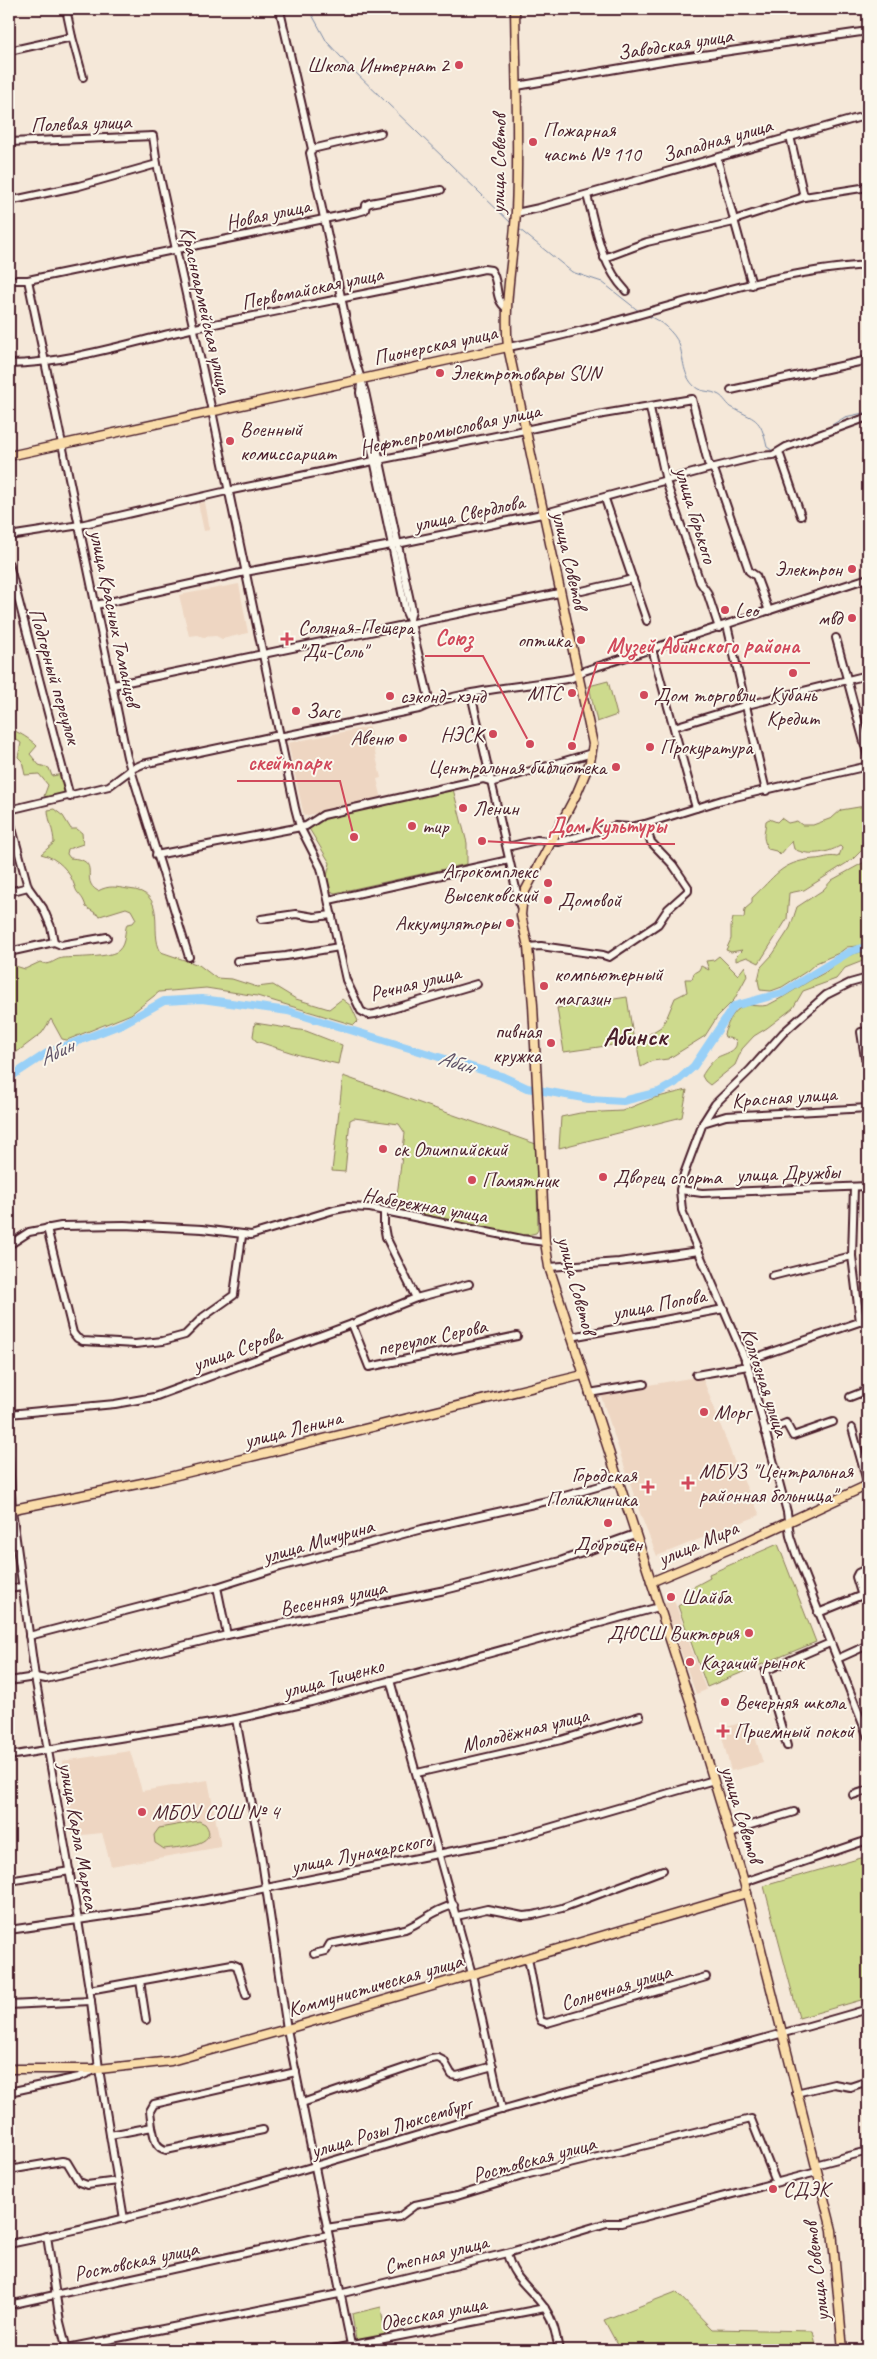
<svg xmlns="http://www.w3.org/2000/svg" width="877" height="2359" font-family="Caveat,sans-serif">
  <rect width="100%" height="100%" fill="#f5e8d9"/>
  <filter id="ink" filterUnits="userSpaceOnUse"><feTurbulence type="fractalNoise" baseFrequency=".02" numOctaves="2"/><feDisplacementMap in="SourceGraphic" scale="10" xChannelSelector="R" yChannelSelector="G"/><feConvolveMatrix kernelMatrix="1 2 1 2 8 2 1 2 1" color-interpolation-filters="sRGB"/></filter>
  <g filter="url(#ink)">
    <g fill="#eed6c2">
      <path d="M205,502L210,530L204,531L198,503Z"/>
      <path d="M239,584L248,633L222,639L216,636L203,637L198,635L189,636L179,595Z"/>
      <path d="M369,727L381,778L377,779L382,799L304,816L288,743Z"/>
      <path d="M702,1376L734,1461L760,1515L657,1556L641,1516L600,1393Z"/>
      <path d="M674,1600L706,1690L696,1694L664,1604Z"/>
      <path d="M750,1720L763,1763L731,1771L720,1729Z"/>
      <path d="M130,1751L142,1791L208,1780L221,1847L111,1866L102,1833L73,1836L62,1761Z"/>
    </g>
    <g fill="#cdda8d" stroke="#8c7c5c">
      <path d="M608,681L617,715L597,722L589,686Z"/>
      <path d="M9,729C16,730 33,741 37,746L30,754L39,765L49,768L52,776L63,774L67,792L56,798L44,796L48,785L39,774L25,775L22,761L18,757L21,743L17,740L9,741Z"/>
      <path d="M453,789L467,843V864L335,893L330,891L327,876L330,863L308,827L324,817Z"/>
      <path d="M865,806H868V850L861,851L853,859L804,890L789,893L787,919L759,963L747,957L736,961V956L742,950L731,952L726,950L731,939V927L733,918H744L745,909L752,903V898C775,877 780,862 814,859C823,859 828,855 837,857L839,856L842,848L840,846C826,854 807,856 794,849L792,841L780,855L776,851L768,849C761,835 765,834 766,821L769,819L777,822L781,818L788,823L797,821L802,825H813L832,818L841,810Z"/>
      <path d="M54,809L63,816L71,829H77L82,833L83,844L68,849L67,854L70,858C104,860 78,880 98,891C109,885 116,887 128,889C170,892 148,932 161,952L199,965L216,978L232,979L257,987L273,985L296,999L329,1009L342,999L351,1006L358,1021L354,1025L257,996L206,988L159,992L131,1014L67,1040L62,1039L51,1019L42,1033L17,1052L9,1053V968L12,965L25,969L40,962C50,967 53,960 62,958C74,957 112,958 119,950C126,943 124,932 127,924L133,923L136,919L131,910L126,908L100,916L86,907C83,895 77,895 75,887C70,871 58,858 41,854L54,843C54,832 48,819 48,810Z"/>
      <path d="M868,860V945L847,947L839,953L816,963L807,971L782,987L771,991L760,990L758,980L761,967L773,954L790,928L797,907L823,890L832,880Z"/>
      <path d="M868,951V959L845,968L836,979L803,991L793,1008L767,1028L754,1036L742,1049L735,1065L710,1085L705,1081L702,1076C705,1070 713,1060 718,1057C726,1053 739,1051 736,1040L725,1037L724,1034C727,1025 732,1013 740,1008C750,1002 760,1009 770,1004C789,995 805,982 824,973C830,970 833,964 839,961C847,955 859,952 868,951Z"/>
      <path d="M719,956L738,975L745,966L747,976L734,1000L717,1017L705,1036L668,1059L652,1061L641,1067L638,1051V1041L661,1027L667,1017L675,998L687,992L685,979H692L694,973L699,970L701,966L709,970L706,961L714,960Z"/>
      <path d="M627,997L634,1042L564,1052L557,1008Z"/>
      <path d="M255,1023L306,1031L342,1045L338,1064L299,1055L256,1041L253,1036Z"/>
      <path d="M343,1076L536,1144L538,1230L536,1233L523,1236L395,1211L405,1133L399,1124L354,1118L350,1120L345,1172L332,1171Z"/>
      <path d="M687,1090L682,1117L559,1148L561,1117L580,1113L622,1111L654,1098Z"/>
      <path d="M778,1544L816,1642L707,1687L678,1606L686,1601L684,1592L710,1578L709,1574Z"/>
      <path d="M199,1821L205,1824C222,1846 177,1847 164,1849L155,1843L154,1835L159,1828Z"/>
      <path d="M868,1856V1998L799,2018L764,1886Z"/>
      <path d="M676,2292L712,2329L813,2331L817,2350H627L617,2344L604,2320Z"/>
      <path d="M381,2307L385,2335L356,2340L352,2314Z"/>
    </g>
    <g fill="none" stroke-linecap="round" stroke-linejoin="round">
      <g stroke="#7989a5" stroke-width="1">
        <path d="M309,9L327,42L354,71L512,224"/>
        <path d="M519,229L572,272L602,282L640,312"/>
        <path d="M648,316C660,320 674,332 679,344C684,357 682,379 698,389C704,392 712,391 717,394C723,396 726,403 731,407C756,421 760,416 767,447L773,451"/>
        <path d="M827,428L845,417L868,412"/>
        <path d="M781,447L823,430"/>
      </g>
      <path stroke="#98d0f7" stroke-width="8" d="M9,1078L47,1053L122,1024L164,1001L202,999L288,1011L501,1076L527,1088L589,1099L623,1101L659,1092L675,1083L694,1066L734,1006L782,993L849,952L868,946"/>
      <defs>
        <g id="minor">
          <path d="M283,9L280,11L312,149L310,153L354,357L365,392L412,610L410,619"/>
          <path d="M342,9H353"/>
          <path d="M72,37L83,77"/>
          <path d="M9,51L72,37L66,9"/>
          <path d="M517,86L668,60L868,31"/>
          <path d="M9,132V184"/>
          <path d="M790,136L804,197"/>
          <path d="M10,142L153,136L157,164L212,411L295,808L300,827L321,868L346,980L361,1011L368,1015L375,1014L477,984"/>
          <path d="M312,149L381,133"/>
          <path d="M717,158L752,285"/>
          <path d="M587,195C596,229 601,265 626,291"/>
          <path d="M9,201L79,186L157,164"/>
          <path d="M516,213L539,208L868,115"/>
          <path d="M734,220L804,197L868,187"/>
          <path d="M604,258L647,242L734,222"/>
          <path d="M9,280H28L358,212L365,210L366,205L370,203L441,190"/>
          <path d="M28,280L127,757L189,957"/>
          <path d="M508,347C629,325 745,273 868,265"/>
          <path d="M9,364C71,363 134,341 195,328C291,308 388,290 484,269L491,270C500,282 493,298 506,308"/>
          <path d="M361,383L360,393L406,612L411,623L430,703"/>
          <path d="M731,390L868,360"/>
          <path d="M650,408L666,481L700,582L707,592L719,628"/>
          <path d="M779,452L801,516"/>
          <path d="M605,499L647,621"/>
          <path d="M9,536L80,525L227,491L603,414L692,399L708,463L715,472L749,571L756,576L769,611"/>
          <path d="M9,564L70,797"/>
          <path d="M582,591L633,579"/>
          <path d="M96,605L245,572L397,544L542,514L711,468L760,456L773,455L786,447L868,417"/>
          <path d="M727,625L766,791"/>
          <path d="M836,638L868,757"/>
          <path d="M652,649L696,808"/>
          <path d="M113,685L559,593"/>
          <path d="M471,694L520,906"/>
          <path d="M674,727L747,705L868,675"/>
          <path d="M9,810L109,786L132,769L143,764L275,736H284L419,709C458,689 527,687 572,678L584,671L868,578"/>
          <path d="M9,817L28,887L43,908L51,927L54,942"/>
          <path d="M507,847L537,840L559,842L615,826L630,827L645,824L722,800L868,766"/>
          <path d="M156,855L306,826L323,815L483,779L493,782L592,753"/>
          <path d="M9,892L28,887"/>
          <path d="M329,900L509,860"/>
          <path d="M261,919L296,914L314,917L332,915"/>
          <path d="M54,942L61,945L107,937"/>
          <path d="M528,947L541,946L603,955L609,957L658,924L668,909L688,891V887L673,865L651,842L645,824"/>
          <path d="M9,952L54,942"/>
          <path d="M237,961L286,956L339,947"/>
          <path d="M868,978L850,983L826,995L783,1033L750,1070L715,1104L703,1123L684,1174L680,1190L682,1210L691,1234L748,1366L787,1512L790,1536L796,1554L868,1737"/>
          <path d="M865,1058L861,1032L868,1031"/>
          <path d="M703,1123L726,1116L868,1108"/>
          <path d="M854,1187L852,1256L860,1322"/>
          <path d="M680,1190L702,1193L868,1186"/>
          <path d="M384,1212V1226L386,1237L416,1298"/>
          <path d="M47,1228L73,1333L77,1338L83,1341L135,1344L163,1341L185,1335L203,1317L234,1295L242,1236"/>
          <path d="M9,1245L29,1232L61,1226L124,1225L202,1229L251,1235L334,1210L349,1207L370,1208L522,1239L545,1242"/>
          <path d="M549,1267L619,1262L699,1251"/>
          <path d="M772,1276L852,1256"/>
          <path d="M352,1324L369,1367L517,1336"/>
          <path d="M571,1337L724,1309"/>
          <path d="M745,1361L868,1319"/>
          <path d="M696,1375L748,1366"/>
          <path d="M589,1393L644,1384"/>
          <path d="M850,1397L868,1390"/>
          <path d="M9,1414L115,1404L154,1397L352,1324L416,1298L469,1284"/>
          <path d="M852,1428L868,1485"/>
          <path d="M765,1432L786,1423L793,1436L833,1422"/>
          <path d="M9,1458L12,1510L35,1677L78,1920L91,2001L99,2069L124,2219"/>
          <path d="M217,1587L227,1635"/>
          <path d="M9,1589L22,1587"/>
          <path d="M818,1613L860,1596L861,1593L856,1577L858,1573L868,1568"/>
          <path d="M29,1636L217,1587L280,1567L422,1529L547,1501L618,1481"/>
          <path d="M837,1659L868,1645"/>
          <path d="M390,1680L472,1974L502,2110"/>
          <path d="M9,1681L35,1677L46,1679L227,1635L445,1590L560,1561L635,1534"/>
          <path d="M236,1719L261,1854L287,2029L352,2350"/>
          <path d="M787,1746L765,1671L830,1643"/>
          <path d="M9,1756L236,1719L311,1702L659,1607"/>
          <path d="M417,1773L561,1740L640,1716"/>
          <path d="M853,1795L868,1790"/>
          <path d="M730,1835L747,1826L794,1812"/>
          <path d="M9,1881L70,1871"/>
          <path d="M744,1882L868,1840"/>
          <path d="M457,1916L487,1909L523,1916L533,1915L562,1908L663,1870"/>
          <path d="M9,1930L181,1905L508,1840L714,1780"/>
          <path d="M314,1954L326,1951L330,1944L405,1929C423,1922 434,1909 454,1905"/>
          <path d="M528,1958L539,2016L541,2021L547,2023L706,1977"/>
          <path d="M140,1981L146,2020"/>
          <path d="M89,1990L232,1964L237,1966L246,1995"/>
          <path d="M9,2005L91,2001"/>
          <path d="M9,2092L79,2077L95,2070"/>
          <path d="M796,2093L834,2084L850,2087L868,2081"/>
          <path d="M302,2103L431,2059L438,2058L444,2061L452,2075L457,2076L493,2066"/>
          <path d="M152,2127L150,2111L154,2104L296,2072"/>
          <path d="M110,2135L152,2127C155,2137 154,2147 166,2150L263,2130"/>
          <path d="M815,2165L868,2151"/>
          <path d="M9,2170L62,2161L67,2162L79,2182L87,2185L118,2181"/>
          <path d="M326,2228L399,2217L415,2205L457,2196L529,2174L751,2119L776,2182"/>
          <path d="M47,2236L60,2322L67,2350"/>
          <path d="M9,2244C176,2211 338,2159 501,2110C623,2075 747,2045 868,2009"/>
          <path d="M507,2253C513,2281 532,2288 546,2310C554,2322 556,2336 559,2350"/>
          <path d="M9,2305L328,2235"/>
          <path d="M57,2350L339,2294L507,2253L607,2223H621L817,2172"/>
          <path d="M327,2350L545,2308"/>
        </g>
        <g id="major">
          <path d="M515,9C516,76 519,143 516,211C514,256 503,301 508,347L593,744L590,762L577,793L523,895L521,915L528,947L533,1005L545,1242L549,1267L690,1701L744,1882L832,2230L843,2350"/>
          <path d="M9,456L508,347"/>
          <path d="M9,1510L157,1480L583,1375"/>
          <path d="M651,1582L739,1545L868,1485"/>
          <path d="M9,2069H99L171,2061L287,2029L747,1893"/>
        </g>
      </defs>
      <use href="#minor" stroke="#4a1f2b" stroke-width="10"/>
      <use href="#major" stroke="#4a1f2b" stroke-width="11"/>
      <use href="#minor" stroke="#fbf7ec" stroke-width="6"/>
      <use href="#major" stroke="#faddab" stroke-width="8"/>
    </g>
  </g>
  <g fill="#d1495b" stroke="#fbf7ec" stroke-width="2">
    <circle cx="459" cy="65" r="5"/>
    <circle cx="533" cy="142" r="5"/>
    <circle cx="440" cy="373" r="5"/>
    <circle cx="230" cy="441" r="5"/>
    <circle cx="852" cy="569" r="5"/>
    <circle cx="725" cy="610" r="5"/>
    <circle cx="852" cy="618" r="5"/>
    <path d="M284.5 631.5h5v5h5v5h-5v5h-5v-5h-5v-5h5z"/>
    <circle cx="581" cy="640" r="5"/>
    <circle cx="793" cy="673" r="5"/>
    <circle cx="572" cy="693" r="5"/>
    <circle cx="644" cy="695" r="5"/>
    <circle cx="390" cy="696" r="5"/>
    <circle cx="296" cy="711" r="5"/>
    <circle cx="493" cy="734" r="5"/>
    <circle cx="403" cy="738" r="5"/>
    <circle cx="650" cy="747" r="5"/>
    <circle cx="616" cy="767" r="5"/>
    <circle cx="463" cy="808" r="5"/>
    <circle cx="412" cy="826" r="5"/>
    <circle cx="548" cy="883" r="5"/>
    <circle cx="548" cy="900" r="5"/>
    <circle cx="510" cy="923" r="5"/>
    <circle cx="544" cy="986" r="5"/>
    <circle cx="551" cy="1043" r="5"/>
    <circle cx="383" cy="1149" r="5"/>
    <circle cx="603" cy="1177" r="5"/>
    <circle cx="472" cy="1180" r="5"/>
    <circle cx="704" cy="1412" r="5"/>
    <path d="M685.5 1475.5h5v5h5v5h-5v5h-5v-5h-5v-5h5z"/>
    <path d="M645.5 1479.5h5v5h5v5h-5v5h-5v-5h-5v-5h5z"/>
    <circle cx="608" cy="1523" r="5"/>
    <circle cx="671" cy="1597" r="5"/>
    <circle cx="749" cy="1633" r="5"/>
    <circle cx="690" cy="1662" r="5"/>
    <circle cx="725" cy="1702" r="5"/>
    <path d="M720.5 1723.5h5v5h5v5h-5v5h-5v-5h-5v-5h5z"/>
    <circle cx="142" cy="1812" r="5"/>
    <circle cx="773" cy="2189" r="5"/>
  </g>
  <g text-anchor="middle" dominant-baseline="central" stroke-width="4" stroke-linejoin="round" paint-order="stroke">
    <g font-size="21" fill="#4a1f2b" stroke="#fbf7ec">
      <text transform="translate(675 44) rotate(-9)">Заводская улица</text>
      <text transform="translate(81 123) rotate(-2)">Полевая улица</text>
      <text transform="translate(717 140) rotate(-16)">Западная улица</text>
      <text transform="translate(498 164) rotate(-89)">улица Советов</text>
      <text transform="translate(268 214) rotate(-12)">Новая улица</text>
      <text transform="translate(312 288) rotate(-12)">Первомайская улица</text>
      <text transform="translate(206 310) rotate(77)">Красноармейская улица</text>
      <text transform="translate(435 345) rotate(-12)">Пионерская улица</text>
      <text transform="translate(450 429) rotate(-12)">Нефтепромысловая улица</text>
      <text transform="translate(469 513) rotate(-12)">улица Свердлова</text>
      <text transform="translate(696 515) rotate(73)">улица Горького</text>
      <text transform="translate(570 560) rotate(77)">улица Советов</text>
      <text transform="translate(115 618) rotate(78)">улица Красных Таманцев</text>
      <text transform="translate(55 676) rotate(74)">Подгорный переулок</text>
      <text transform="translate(415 983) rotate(-14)">Речная улица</text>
      <text transform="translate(784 1097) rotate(-4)">Красная улица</text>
      <text transform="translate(788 1173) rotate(-2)">улица Дружбы</text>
      <text transform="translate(425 1205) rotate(10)">Набережная улица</text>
      <text transform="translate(577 1285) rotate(75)">улица Советов</text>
      <text transform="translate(659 1304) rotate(-11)">улица Попова</text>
      <text transform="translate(432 1337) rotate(-12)">переулок Серова</text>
      <text transform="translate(237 1349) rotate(-20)">улица Серова</text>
      <text transform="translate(765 1382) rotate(72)">Колхозная улица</text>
      <text transform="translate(293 1429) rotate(-14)">улица Ленина</text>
      <text transform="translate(318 1541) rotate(-16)">улица Мичурина</text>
      <text transform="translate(698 1543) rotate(-23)">улица Мира</text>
      <text transform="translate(333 1598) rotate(-12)">Весенняя улица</text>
      <text transform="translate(333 1678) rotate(-15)">улица Тищенко</text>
      <text transform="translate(525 1730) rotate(-14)">Молодёжная улица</text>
      <text transform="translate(742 1814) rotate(73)">улица Советов</text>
      <text transform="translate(79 1836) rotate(80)">улица Карла Маркса</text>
      <text transform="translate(361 1853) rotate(-11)">улица Луначарского</text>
      <text transform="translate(375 1985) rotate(-16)">Коммунистическая улица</text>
      <text transform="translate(616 1987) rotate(-17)">Солнечная улица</text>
      <text transform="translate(391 2127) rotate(-17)">улица Розы Люксембург</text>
      <text transform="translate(534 2159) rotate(-15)">Ростовская улица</text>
      <text transform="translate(436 2254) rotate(-14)">Степная улица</text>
      <text transform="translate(136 2261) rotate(-12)">Ростовская улица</text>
      <text transform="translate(816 2272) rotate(-97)">улица Советов</text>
      <text transform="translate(433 2313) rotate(-11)">Одесская улица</text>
    </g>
    <g font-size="21" fill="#4a1f2b" stroke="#fbf7ec" text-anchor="start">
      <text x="449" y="65" text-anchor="end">Школа Интернат 2</text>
      <text x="543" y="130">Пожарная<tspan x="543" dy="24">часть № 110</tspan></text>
      <text x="450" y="373">Электротовары SUN</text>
      <text x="240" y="429">Военный<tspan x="240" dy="24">комиссариат</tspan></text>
      <text x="842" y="569" text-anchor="end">Электрон</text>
      <text x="735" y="610">Leo</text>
      <text x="842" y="618" text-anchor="end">мвд</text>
      <text x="298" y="627">Соляная-Пещера<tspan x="298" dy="24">"Ди-Соль"</tspan></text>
      <text x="571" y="640" text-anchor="end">оптика</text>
      <text x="562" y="693" text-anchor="end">МТС</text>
      <text x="793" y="694" text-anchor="middle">Кубань<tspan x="793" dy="24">Кредит</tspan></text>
      <text x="654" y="695">Дом торговли</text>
      <text x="400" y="696">сэконд- хэнд</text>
      <text x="306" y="711">Загс</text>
      <text x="483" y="734" text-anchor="end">НЭСК</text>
      <text x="393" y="738" text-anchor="end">Авеню</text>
      <text x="660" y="747">Прокуратура</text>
      <text x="606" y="767" text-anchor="end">Центральная библиотека</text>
      <text x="473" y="808">Ленин</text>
      <text x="422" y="826">тир</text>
      <text x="538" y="871" text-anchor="end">Агрокомплекс<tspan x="538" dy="24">Выселковский</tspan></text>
      <text x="558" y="900">Домовой</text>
      <text x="500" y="923" text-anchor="end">Аккумуляторы</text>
      <text x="554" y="974">компьютерный<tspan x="554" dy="24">магазин</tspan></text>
      <text x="541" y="1031" text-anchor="end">пивная<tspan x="541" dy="24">кружка</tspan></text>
      <text x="393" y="1149">ск Олимпийский</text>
      <text x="613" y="1177">Дворец спорта</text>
      <text x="482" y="1180">Памятник</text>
      <text x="714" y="1412">Морг</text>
      <text x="699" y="1471">МБУЗ "Центральная<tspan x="699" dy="24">районная больница"</tspan></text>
      <text x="637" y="1475" text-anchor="end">Городская<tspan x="637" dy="24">Поликлиника</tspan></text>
      <text x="608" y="1544" text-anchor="middle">Доброцен</text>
      <text x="681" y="1597">Шайба</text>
      <text x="739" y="1633" text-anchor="end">ДЮСШ Виктория</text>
      <text x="700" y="1662">Казачий рынок</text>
      <text x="735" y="1702">Вечерняя школа</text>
      <text x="734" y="1731">Приемный покой</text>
      <text x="152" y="1812">МБОУ СОШ № 4</text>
      <text x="783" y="2189">СДЭК</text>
    </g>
    <g font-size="22" font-style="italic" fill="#615468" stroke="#fbf7ec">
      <text transform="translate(56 1052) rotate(-25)">Абин</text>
      <text transform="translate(456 1062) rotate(17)">Абин</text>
    </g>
    <g font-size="26" font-weight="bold" fill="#4a1f2b" stroke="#fbf7ec">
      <text x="635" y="1036">Абинск</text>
    </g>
  </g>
  <path fill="none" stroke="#d1495b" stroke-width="2" d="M530 744L483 656H425M572 746L597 663H810M354 837L340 781H237M482 841L539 844H675"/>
  <g fill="#d1495b" stroke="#fbf7ec" stroke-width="2">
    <circle cx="530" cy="744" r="5"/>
    <circle cx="572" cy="746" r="5"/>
    <circle cx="354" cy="837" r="5"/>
    <circle cx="482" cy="841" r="5"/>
  </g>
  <g font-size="22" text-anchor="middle" font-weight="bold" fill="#d1495b" stroke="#fbf7ec" stroke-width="4" stroke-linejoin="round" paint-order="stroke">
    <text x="454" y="645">Союз</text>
    <text x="703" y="653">Музей Абинского района</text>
    <text x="289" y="770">скейтпарк</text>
    <text x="607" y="833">Дом Культуры</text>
  </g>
  <rect width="877" height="2359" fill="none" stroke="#fbf7ec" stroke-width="30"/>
  <rect x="15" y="15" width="847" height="2329" fill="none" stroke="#4a1f2b" stroke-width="2" filter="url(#ink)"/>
</svg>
